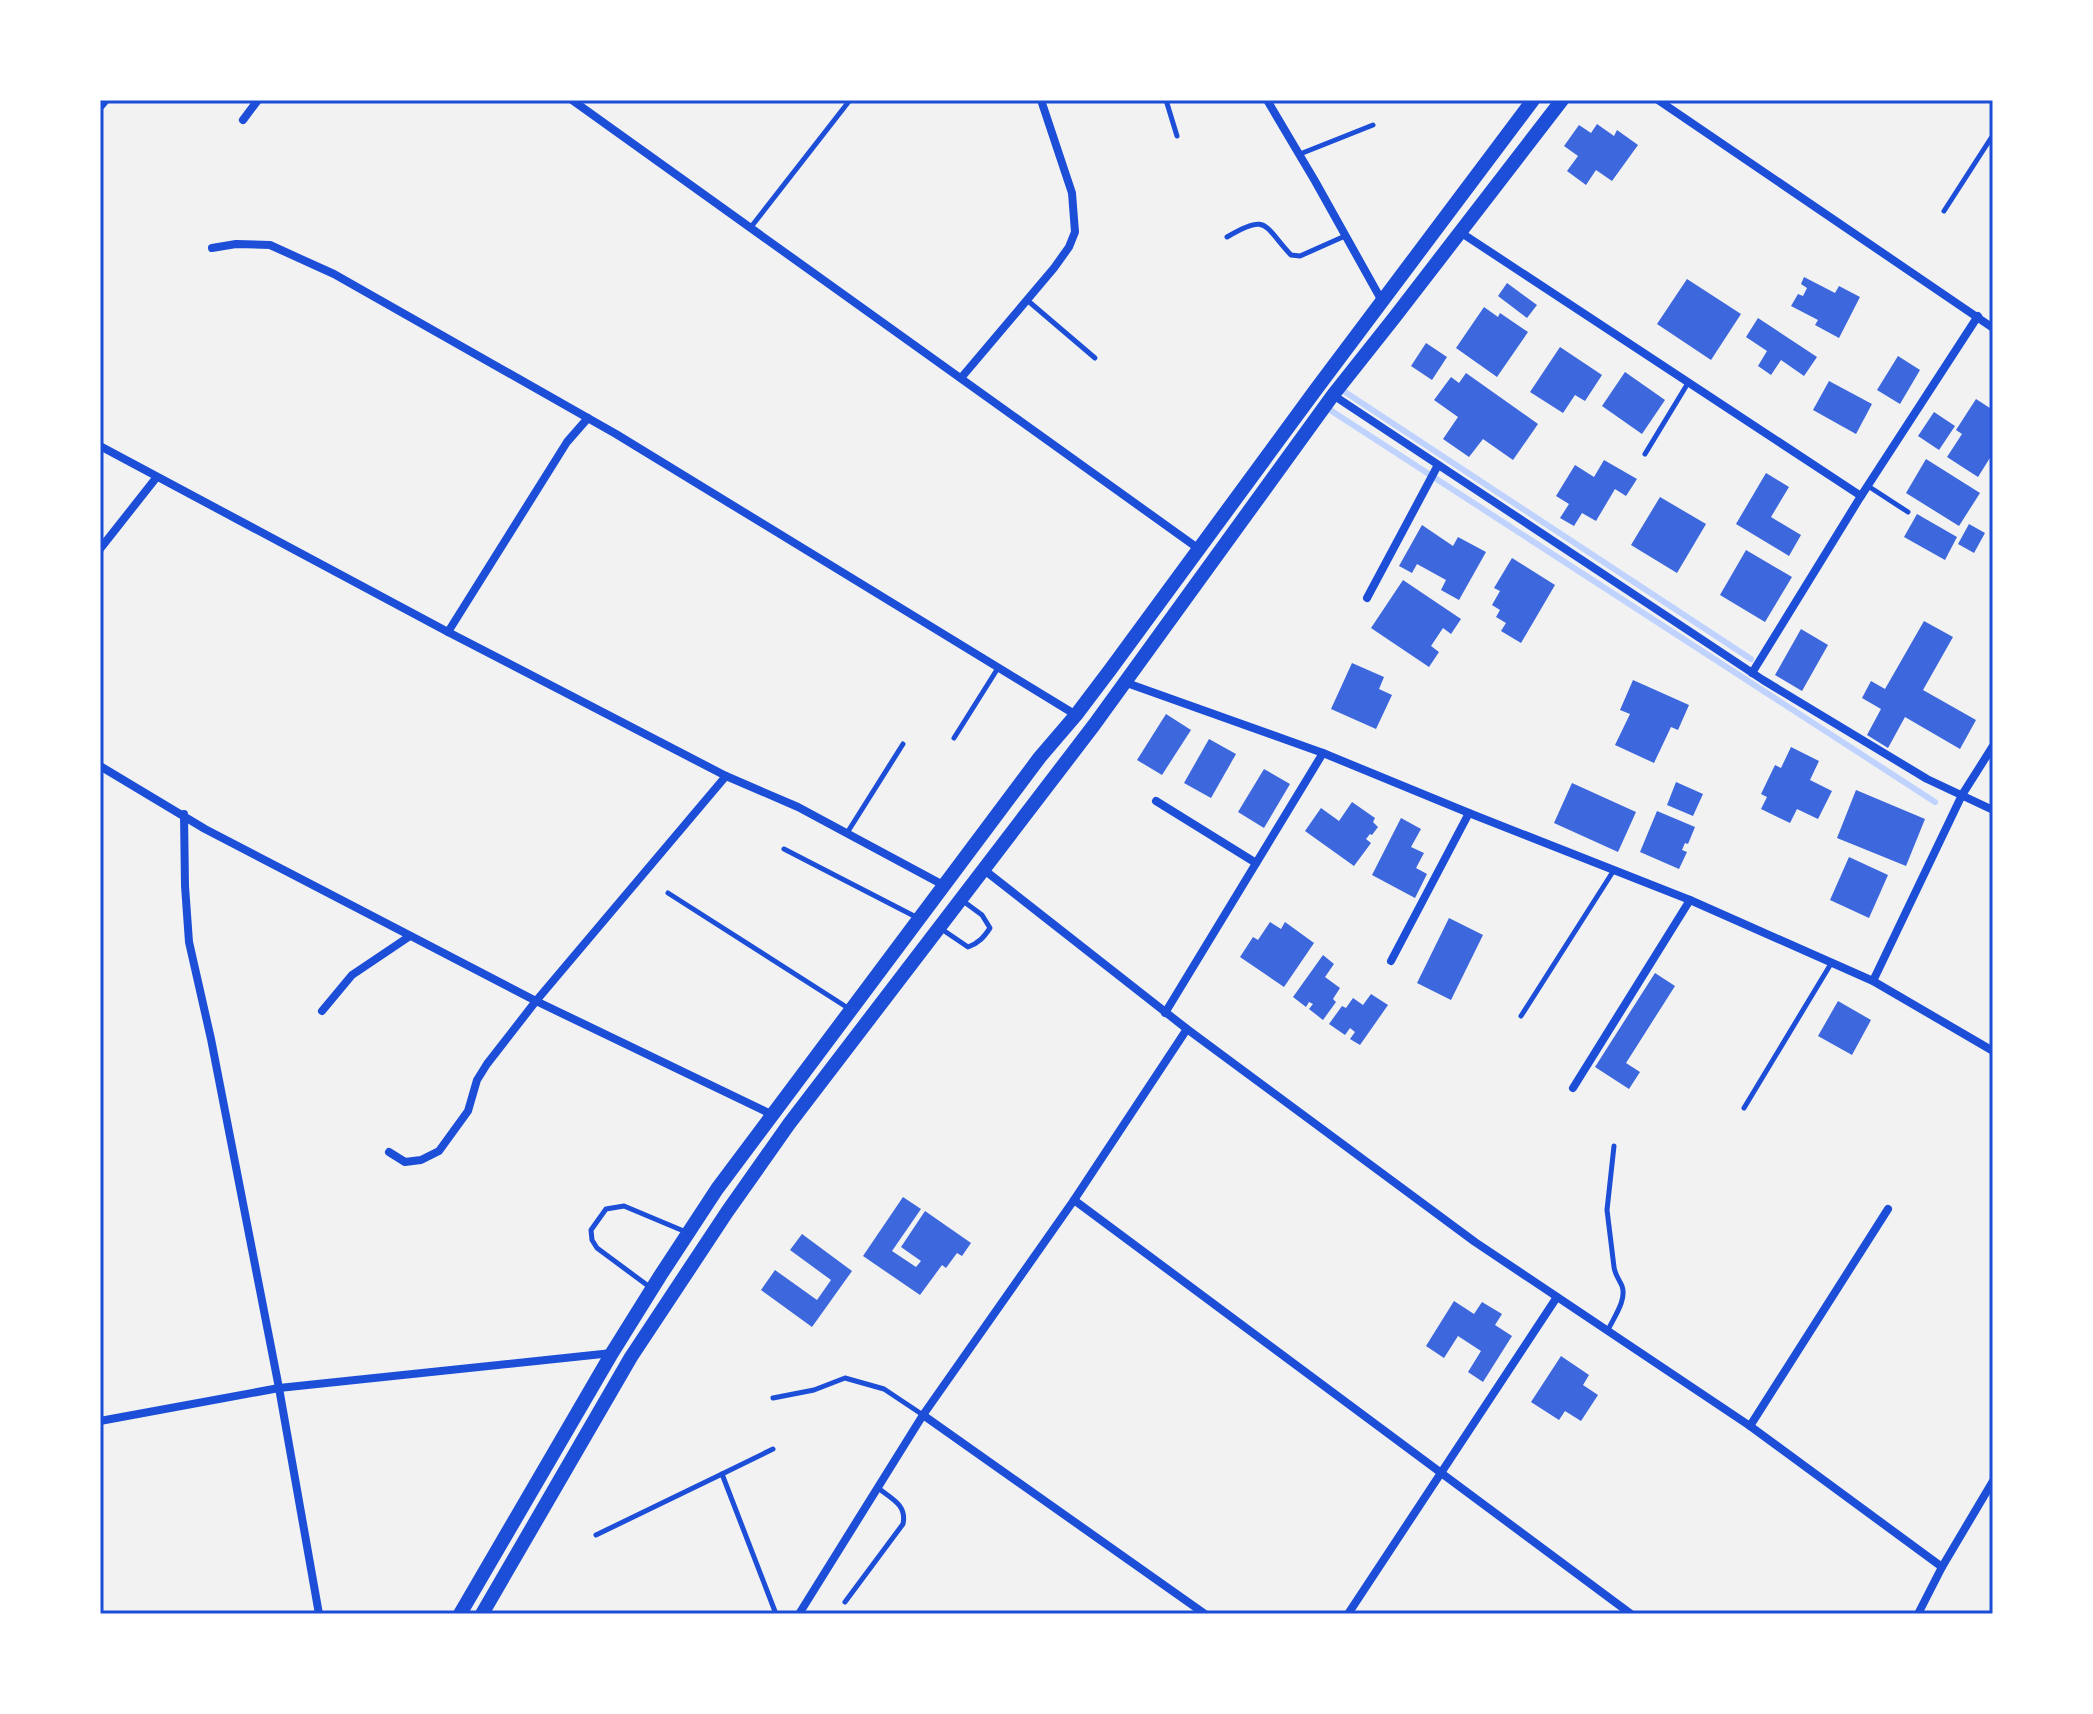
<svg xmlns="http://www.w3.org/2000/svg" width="2093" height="1714" font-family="'Exo 2',sans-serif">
  <rect width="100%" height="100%" fill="#f2f2f2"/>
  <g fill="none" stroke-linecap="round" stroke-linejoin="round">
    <g stroke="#bfd3fe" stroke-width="6">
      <path d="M1345,392L1751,659"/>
      <path d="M1327,408L1935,802"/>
    </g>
  </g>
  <g fill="#3d67dc">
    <path d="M1597,124L1614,136L1617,130L1638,145L1612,181L1596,170L1586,185L1567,171L1578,156L1564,146L1579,125L1591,133Z"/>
    <path d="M1804,277L1835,293L1839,286L1860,297L1839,338L1815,325L1818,320L1791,306L1798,294L1803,296L1807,288L1801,284Z"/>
    <path d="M1687,279L1741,314L1711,360L1657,324Z"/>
    <path d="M1507,283L1537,305L1527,318L1498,296Z"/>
    <path d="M1484,307L1498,317L1500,313L1528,332L1497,377L1456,348Z"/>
    <path d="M1758,318L1817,357L1804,376L1781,360L1771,375L1758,366L1767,351L1746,337Z"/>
    <path d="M1426,343L1447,357L1432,380L1411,366Z"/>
    <path d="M1560,347L1602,375L1585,401L1575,395L1563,413L1530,392Z"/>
    <path d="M1898,356L1920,370L1900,404L1877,390Z"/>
    <path d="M1625,372L1665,400L1642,434L1602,406Z"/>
    <path d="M1466,373L1538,424L1513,460L1483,439L1469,457L1443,439L1458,417L1434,400L1451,377L1459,383Z"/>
    <path d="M1829,381L1872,404L1856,434L1813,410Z"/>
    <path d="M1976,399L1993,410V453L1978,477L1947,457L1962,434L1956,430Z"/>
    <path d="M1934,412L1955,426L1939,450L1918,436Z"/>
    <path d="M1926,459L1980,493L1959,526L1906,493Z"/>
    <path d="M1604,460L1637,479L1626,496L1615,489L1596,521L1582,513L1574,526L1560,518L1569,504L1556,496L1575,465L1594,477Z"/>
    <path d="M1766,473L1789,487L1771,517L1801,535L1789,556L1736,524Z"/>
    <path d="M1660,497L1706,524L1677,573L1631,545Z"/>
    <path d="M1917,514L1957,537L1945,560L1904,537Z"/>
    <path d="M1969,524L1985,533L1974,553L1958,544Z"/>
    <path d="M1422,525L1453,546L1458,537L1486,552L1459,600L1441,590L1446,580L1417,564L1412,573L1399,566Z"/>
    <path d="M1746,550L1792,577L1765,622L1720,595Z"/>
    <path d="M1512,558L1555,585L1521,643L1501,631L1506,623L1496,617L1500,610L1492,605L1500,591L1494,588Z"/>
    <path d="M1403,580L1461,619L1451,634L1443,628L1431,646L1439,652L1429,667L1371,628Z"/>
    <path d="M1924,621L1953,637L1923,690L1976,720L1960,749L1905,717L1888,748L1867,735L1881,709L1862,698L1871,681L1885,689Z"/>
    <path d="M1801,629L1828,645L1802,691L1775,675Z"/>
    <path d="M1352,663L1384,677L1379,689L1392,695L1376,729L1331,709Z"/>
    <path d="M1633,680L1689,705L1678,730L1671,727L1654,763L1615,745L1630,714L1620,710Z"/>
    <path d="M1166,714L1191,730L1162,775L1137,760Z"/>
    <path d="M1209,739L1236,754L1211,798L1184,783Z"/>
    <path d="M1791,747L1819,761L1810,780L1832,791L1818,819L1797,809L1790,823L1761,809L1767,797L1761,794L1775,765L1781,768Z"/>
    <path d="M1264,769L1290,784L1264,828L1238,812Z"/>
    <path d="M1676,782L1703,794L1693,816L1667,805Z"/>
    <path d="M1572,783L1636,812L1618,852L1554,823Z"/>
    <path d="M1856,790L1925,819L1906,866L1837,838Z"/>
    <path d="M1352,802L1375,818L1373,822L1378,827L1372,835L1370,834L1366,839L1371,843L1354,866L1305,831L1321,808L1339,821Z"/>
    <path d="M1657,811L1695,827L1688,844L1685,843L1682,850L1687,852L1679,869L1640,852Z"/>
    <path d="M1401,818L1421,829L1411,847L1424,853L1416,868L1427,874L1415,898L1372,875Z"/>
    <path d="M1849,857L1888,875L1869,918L1830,900Z"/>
    <path d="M1449,918L1483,935L1451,1000L1417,983Z"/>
    <path d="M1270,922L1281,929L1285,922L1314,943L1284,987L1240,957L1253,937L1258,940Z"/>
    <path d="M1323,955L1334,964L1325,977L1340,988L1333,999L1336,1002L1323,1020L1309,1009L1313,1004L1309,1002L1306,1007L1293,997Z"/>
    <path d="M1655,973L1675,986L1626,1063L1640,1072L1629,1089L1595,1067Z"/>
    <path d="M1371,994L1388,1005L1360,1045L1350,1039L1355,1032L1350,1028L1345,1035L1329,1024L1342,1006L1346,1008L1353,998L1363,1005Z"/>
    <path d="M1838,1001L1871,1020L1852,1055L1818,1036Z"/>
    <path d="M903,1197L921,1209L892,1251L916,1267L921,1261L901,1247L925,1211L971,1243L962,1256L957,1253L946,1268L942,1265L920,1295L863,1256Z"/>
    <path d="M802,1234L852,1271L812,1327L761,1290L775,1270L817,1300L831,1280L790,1250Z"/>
    <path d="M1454,1301L1474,1314L1482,1302L1502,1314L1495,1325L1512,1336L1483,1382L1468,1372L1481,1351L1458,1336L1444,1358L1426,1346Z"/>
    <path d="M1561,1356L1589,1375L1583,1385L1598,1395L1581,1421L1565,1411L1559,1420L1531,1402Z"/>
  </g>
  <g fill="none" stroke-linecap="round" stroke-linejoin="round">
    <g stroke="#1d4ed8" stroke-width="5">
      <path d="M1166,100L1177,136"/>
      <path d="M1300,154L1373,125"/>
      <path d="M1944,211L1993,135"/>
      <path d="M751,227L850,100"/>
      <path d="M1227,237C1268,213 1263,225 1291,255L1300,256L1345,236"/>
      <path d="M1027,300L1095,358"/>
      <path d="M1645,454L1688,383"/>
      <path d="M1868,486L1908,512"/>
      <path d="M954,738L998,668"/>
      <path d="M847,833L903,744"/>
      <path d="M784,849L916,917"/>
      <path d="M668,893L848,1008"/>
      <path d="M940,928L968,947C979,943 984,937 990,928L982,915L963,901"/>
      <path d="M1521,1016L1614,870"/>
      <path d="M1744,1108L1832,962"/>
      <path d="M651,1288L597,1248L592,1240L591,1230L606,1209L624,1206L686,1232"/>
      <path d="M1608,1330C1614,1317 1627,1300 1622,1286C1619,1279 1615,1275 1614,1267L1607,1210L1614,1146"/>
      <path d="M773,1398L814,1390L845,1378L884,1389L923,1415"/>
      <path d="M722,1474L773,1449"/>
      <path d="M596,1535L722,1474L776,1614"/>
      <path d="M845,1602L903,1524C907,1505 892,1499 878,1488"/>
    </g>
    <g stroke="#1d4ed8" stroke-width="8">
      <path d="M572,100L1199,549"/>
      <path d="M1267,100L1315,181L1382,301"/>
      <path d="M1658,100L1993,328"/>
      <path d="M100,107L106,100"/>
      <path d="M243,120L258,100"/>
      <path d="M1460,232L1861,496L1978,316"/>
      <path d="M212,248L236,244L270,245L334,274L616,434L1076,715"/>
      <path d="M961,378L1054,268L1069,247L1075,232L1072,193L1041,100"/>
      <path d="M1333,395L1763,680L1927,779L1993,810"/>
      <path d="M100,446L448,632L726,776L798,807L945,886"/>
      <path d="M100,549L156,478"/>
      <path d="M1367,598L1438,465"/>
      <path d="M448,632L567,442L588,418"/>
      <path d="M1752,673L1861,496"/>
      <path d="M1124,682L1323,753L1469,813L1690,900L1873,981L1993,1051"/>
      <path d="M100,766L205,829L536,1001L773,1115"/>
      <path d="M1156,801L1256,863"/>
      <path d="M184,814L185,886L189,942L211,1039L279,1388L319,1614"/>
      <path d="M983,869L1187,1029L1475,1242L1750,1426L1942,1567"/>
      <path d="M1391,961L1469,813"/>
      <path d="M1873,981L1962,795L1993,746"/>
      <path d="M322,1011L352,975L410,936"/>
      <path d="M1165,1013L1323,753"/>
      <path d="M1573,1088L1690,900"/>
      <path d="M389,1152L405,1162L421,1160L439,1151L468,1111L477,1080L487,1064L536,1001L726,776"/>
      <path d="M1074,1200L1631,1614"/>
      <path d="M923,1415L1205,1614"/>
      <path d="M100,1421L279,1388L612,1353"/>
      <path d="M1750,1426L1888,1209"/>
      <path d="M799,1614L923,1415L1074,1200L1187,1029"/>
      <path d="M1348,1614L1557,1297"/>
      <path d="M1918,1614L1942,1567L1993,1481"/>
    </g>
    <g stroke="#1d4ed8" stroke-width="14">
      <path d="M460,1614L612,1353L660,1276L717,1189L1040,757L1076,715L1110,670L1317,388L1533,100"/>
      <path d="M482,1614L631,1357L727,1212L789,1124L1094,725L1333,395L1394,318L1562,100"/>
    </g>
  </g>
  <rect width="2093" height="1714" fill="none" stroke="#ffffff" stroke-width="204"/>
  <rect x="102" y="102" width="1889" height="1510" fill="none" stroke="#1d4ed8" stroke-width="3"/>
</svg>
